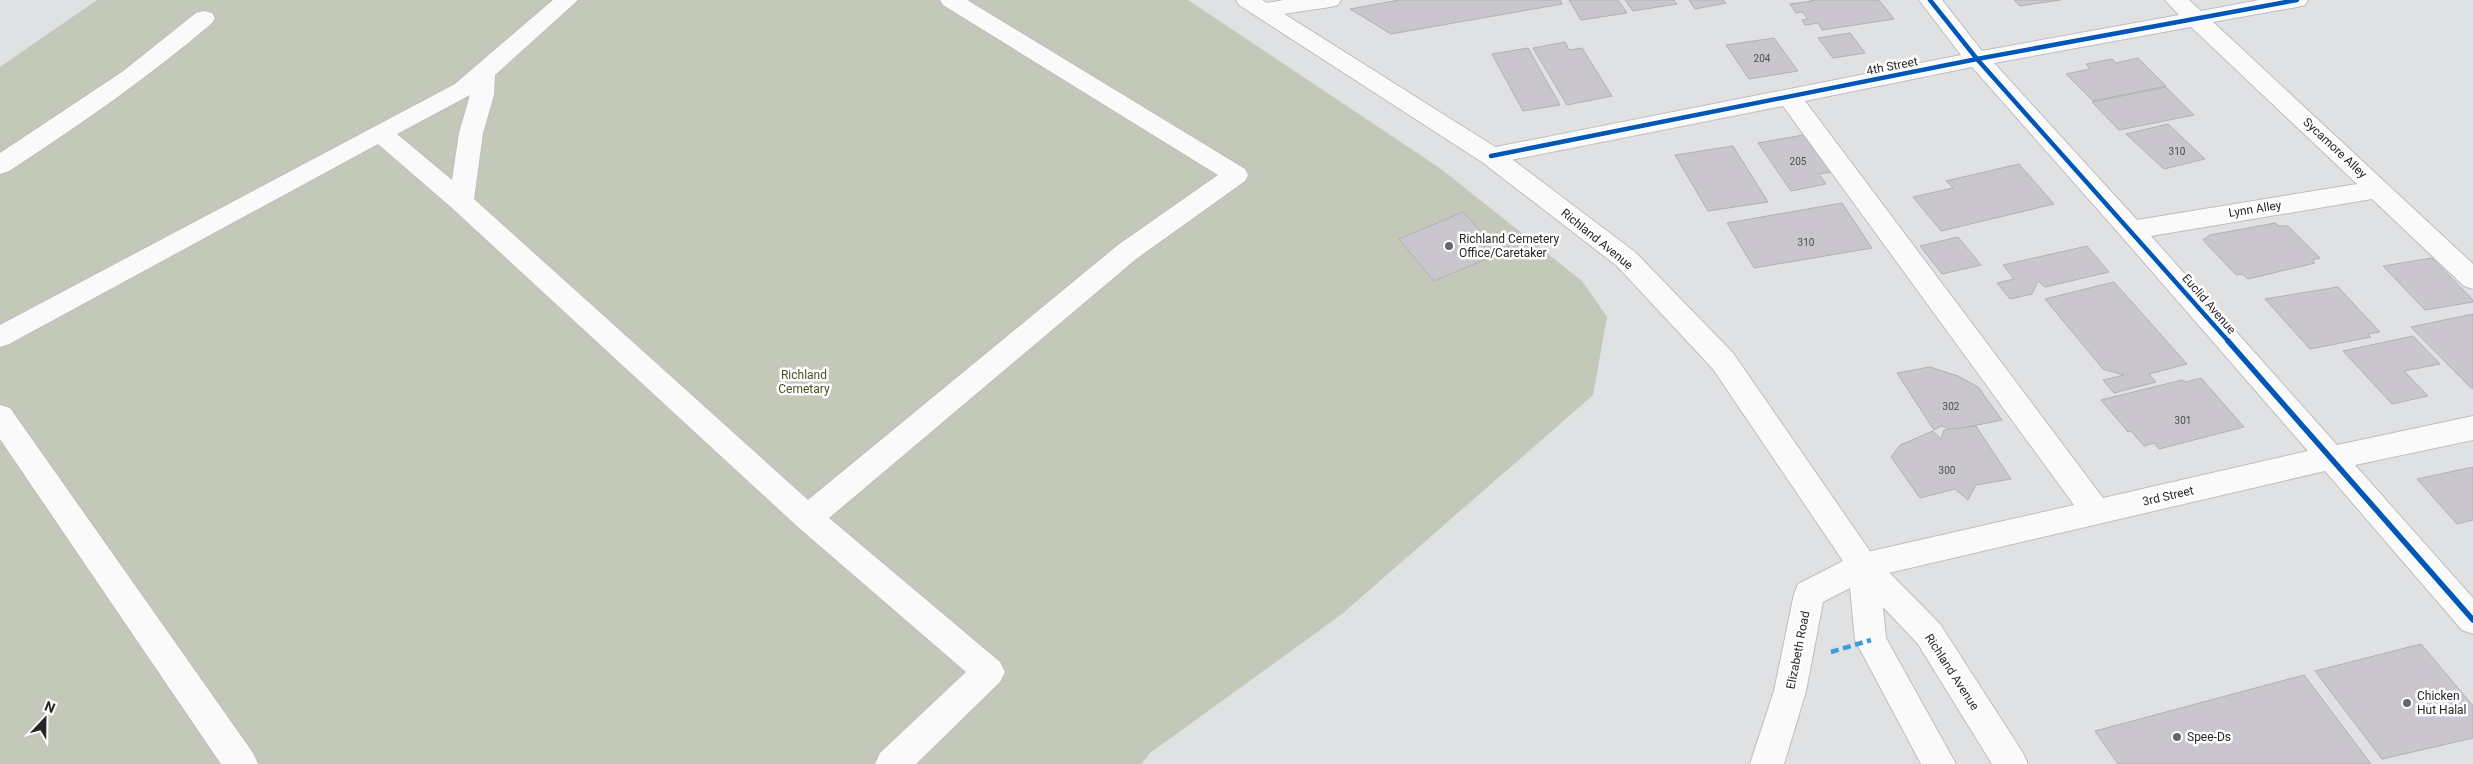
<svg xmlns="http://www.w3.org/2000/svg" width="2473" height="764" font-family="Roboto,sans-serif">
  <rect width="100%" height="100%" fill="#e0e1e3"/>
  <path fill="#c3c8b9" d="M97,0H1188L1441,169L1582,281L1607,317L1593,395L1342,614L1150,753L1141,764H0V67Z"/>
  <g fill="#c9c6cd" stroke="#b1b1b2">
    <path d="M1399,0H1560L1562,4L1391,34L1350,9Z"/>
    <path d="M1569,0H1618L1627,13L1581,20Z"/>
    <path d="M1625,0H1674L1677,4L1633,11Z"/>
    <path d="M1689,0H1723L1726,3L1695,9Z"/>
    <path d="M1810,0H1879L1894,19L1822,30L1818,23L1805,25L1802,20L1808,19L1802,12L1796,13L1790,4L1813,1Z"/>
    <path d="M2014,0H2060L2020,6Z"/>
    <path d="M1850,33L1865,53L1833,58L1818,38Z"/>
    <path d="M1774,38L1798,71L1749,79L1726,45Z"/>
    <path d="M1565,42L1569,50L1582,48L1612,96L1567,105L1533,48Z"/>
    <path d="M1528,48L1560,105L1523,111L1492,54Z"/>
    <path d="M2138,58L2166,86L2093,101L2066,74L2090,69L2086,64L2112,59L2116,63Z"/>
    <path d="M2166,87L2194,115L2119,130L2092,102Z"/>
    <path d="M2168,124L2205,159L2164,169L2126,134Z"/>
    <path d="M1803,135L1831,172L1819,174L1826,184L1791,191L1758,143Z"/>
    <path d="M1733,146L1768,202L1708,211L1675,155Z"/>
    <path d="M2019,164L2054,204L1941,231L1913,197L1953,188L1946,181Z"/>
    <path d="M1842,203L1872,248L1754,268L1727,223Z"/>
    <path d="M1463,212L1500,253L1434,281L1399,239Z"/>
    <path d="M2275,223L2279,226H2288L2320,258L2312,260L2315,263L2248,279L2242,274L2236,275L2203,240L2210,235Z"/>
    <path d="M1958,237L1981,265L1942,274L1920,246Z"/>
    <path d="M2087,246L2109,272L2045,287L2038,281L2032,294L2010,299L1997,283L2014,279L2003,265Z"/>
    <path d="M2432,258L2473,300V302L2425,310L2383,266Z"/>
    <path d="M2114,282L2187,364L2149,374L2156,382L2114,393L2103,380L2124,375L2103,369L2045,299Z"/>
    <path d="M2338,287L2380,332L2368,334L2371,337L2310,349L2265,299Z"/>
    <path d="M2473,314V388H2471L2411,327Z"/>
    <path d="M2413,336L2440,364L2404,371L2428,396L2392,404L2343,351Z"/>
    <path d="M1930,367L1958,376L1978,387L2002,420L1953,430L1941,426L1934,430L1897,373Z"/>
    <path d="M2201,378L2244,427L2159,449L2154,443L2144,446L2131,431L2128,432L2101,400L2182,380L2186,382Z"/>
    <path d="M1976,426L2011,479L1976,485L1968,500L1955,489L1920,498L1891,457L1900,445L1933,431L1941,439L1944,430Z"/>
    <path d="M2473,467V520L2457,524L2417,479Z"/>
    <path d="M2421,644L2473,706V738L2382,759L2315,671Z"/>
    <path d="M2304,675L2371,764H2118L2095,731Z"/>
  </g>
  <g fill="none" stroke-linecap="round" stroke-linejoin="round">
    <defs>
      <g id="minor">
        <path d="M553,0H578L495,75L494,95L483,133L474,199L808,500L1118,245L1218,175L943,5L940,0H967L1245,169L1248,175L1245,181L1136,259L829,518L1000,662L1005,672L1000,682L916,764H875L880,753L966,672L798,527L452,208L378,144L9,344L0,347V325L455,84ZM470,95L459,133L452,180L397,134Z"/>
        <path d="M1284,0H1341L1338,5L1330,7L1263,17L1255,15L1252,10L1255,5Z"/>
        <path d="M1919,0H1942L1982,51L2179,15L2165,0H2189L2201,11L2259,0H2308L2305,5L2297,7L2213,22L2473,264V289L2464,286L2372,199L2151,236L2337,445L2473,416V440L2355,465L2473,598V634L2462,630L2325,471L1863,579L1852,575L1848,566L1852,557L1863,553L2074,505L1783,106L1491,164L1482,162L1479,156L1482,150L1491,148L1961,55ZM2191,27L2357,184L2137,220L1994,63ZM1972,67L2122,237L2308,451L2103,498L1805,101Z"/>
        <path d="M204,11L212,13L215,18L212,23C148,78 79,125 9,171L0,174V153L122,72L196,13Z"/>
        <path d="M0,405L10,408L253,753L258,764H221L0,439Z"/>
      </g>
      <path id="major" d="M1236,0H1262L1500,150L1635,252L1733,353L1874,557L1940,624L2023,753L2028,764H1992L1918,644L1883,607L1886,638L1956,764H1921L1855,640L1850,588L1823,602L1806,691L1784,764H1750L1774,691L1794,594L1798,584L1843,561L1713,369L1617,266L1482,162L1239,5Z"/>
    </defs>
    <use href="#minor" stroke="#bebec0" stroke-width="2"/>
    <use href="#major" stroke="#bebec0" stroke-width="2"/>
    <use href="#minor" fill="#fafafb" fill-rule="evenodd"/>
    <use href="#major" fill="#fafafb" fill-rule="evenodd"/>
    <path stroke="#3c9ce0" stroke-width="4.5" stroke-dasharray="8 4.5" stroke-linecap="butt" d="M1831,652L1871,640"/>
    <defs>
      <g id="cycleway-far1">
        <path d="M1930,0L1977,59L2229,342"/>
        <path d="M1491,156L1977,59L2297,0"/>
      </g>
      <path id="cycleway" d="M2228,341L2473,620"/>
    </defs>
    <use href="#cycleway-far1" stroke="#fff" stroke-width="7"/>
    <use href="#cycleway" stroke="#fff" stroke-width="9"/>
    <use href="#cycleway-far1" stroke="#0057b8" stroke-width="4.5"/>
    <use href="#cycleway" stroke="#0057b8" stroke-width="5.5"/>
  </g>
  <g fill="#676769" stroke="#fff" stroke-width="2">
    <circle cx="1449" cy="246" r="5"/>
    <circle cx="2407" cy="703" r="5"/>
    <circle cx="2177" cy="737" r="5"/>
  </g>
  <g text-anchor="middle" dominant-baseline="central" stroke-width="5" stroke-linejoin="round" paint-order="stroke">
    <g font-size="10" fill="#4f4e50">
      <text x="1762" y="58">204</text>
      <text x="2177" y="151">310</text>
      <text x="1798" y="161">205</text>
      <text x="1806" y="242">310</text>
      <text x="1951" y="406">302</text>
      <text x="2183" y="420">301</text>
      <text x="1947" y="470">300</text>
    </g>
    <g font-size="12" fill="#262627" stroke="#fff">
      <text transform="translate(1892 66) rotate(-11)">4th Street</text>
      <text transform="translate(2335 148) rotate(43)">Sycamore Alley</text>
      <text transform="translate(2255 209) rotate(-9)">Lynn Alley</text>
      <text transform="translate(1597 239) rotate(39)">Richland Avenue</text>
      <text transform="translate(2209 304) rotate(49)">Euclid Avenue</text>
      <text transform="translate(2168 496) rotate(-13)">3rd Street</text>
      <text transform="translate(1798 650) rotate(-79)">Elizabeth Road</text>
      <text transform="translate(1952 672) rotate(57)">Richland Avenue</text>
    </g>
    <g font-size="12" fill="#262627" stroke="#fff" text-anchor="start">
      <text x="1459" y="239">Richland Cemetery<tspan x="1459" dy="14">Office/Caretaker</tspan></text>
      <text x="2417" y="696">Chicken<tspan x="2417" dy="14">Hut Halal</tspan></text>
      <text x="2187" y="737">Spee-Ds</text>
    </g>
    <g font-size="12" fill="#465320" stroke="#fff">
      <text x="804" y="375">Richland<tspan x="804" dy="14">Cemetary</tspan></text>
    </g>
  </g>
  <g transform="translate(45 719) rotate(22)" stroke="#ffffff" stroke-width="4" paint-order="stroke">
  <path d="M0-4L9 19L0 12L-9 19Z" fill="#262627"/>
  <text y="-8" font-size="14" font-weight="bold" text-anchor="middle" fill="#262627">N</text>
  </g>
</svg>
